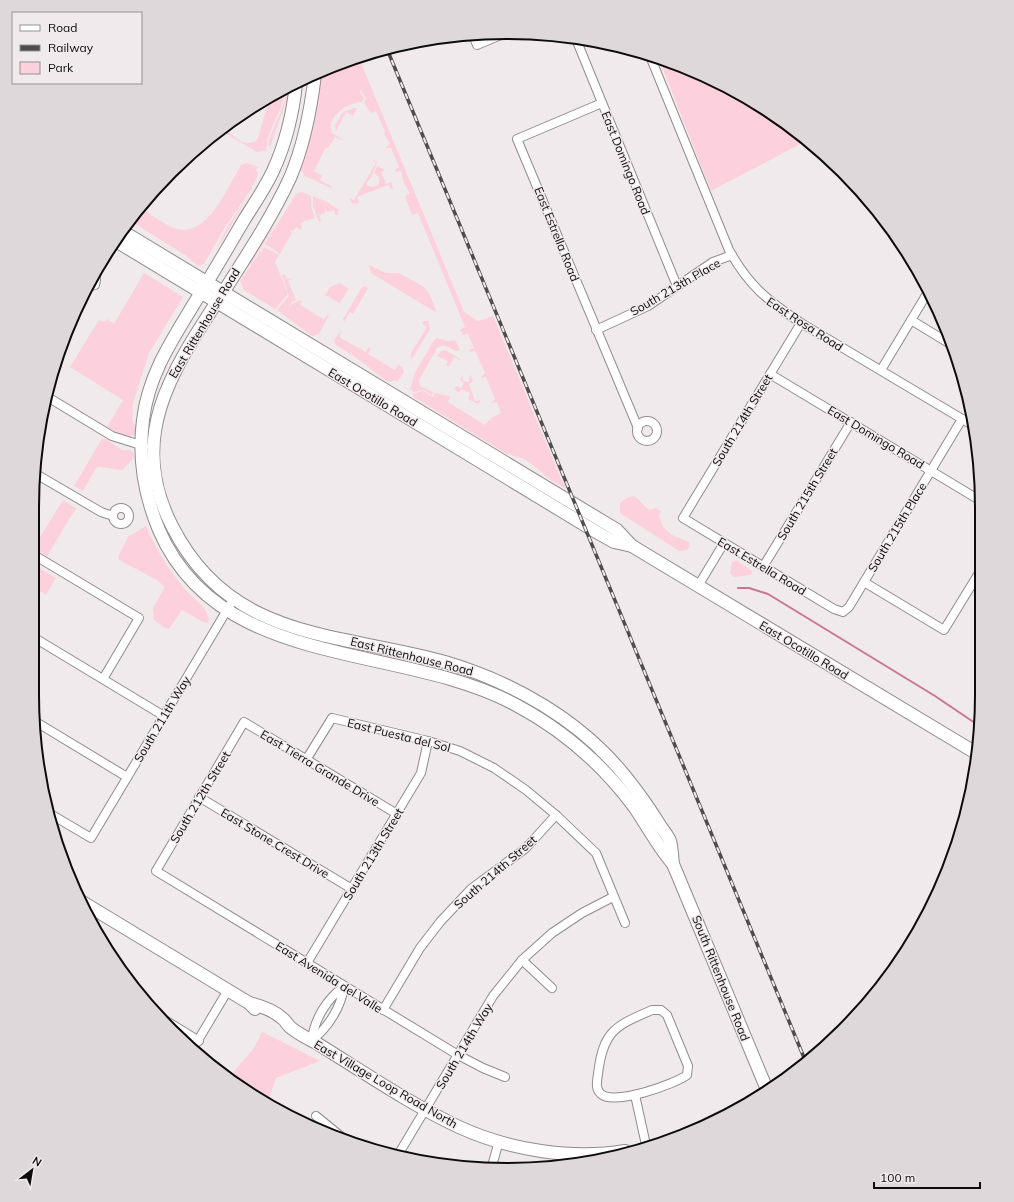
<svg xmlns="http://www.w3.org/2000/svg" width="1014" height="1202" font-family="Mulish,sans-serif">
  <rect width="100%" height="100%" fill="#f1eaec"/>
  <g fill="#fcd0dd">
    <path d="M359,58L464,312L478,321L493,316L562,481L567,489L549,479L537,468L524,459L505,453L414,397L413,394L423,391L433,397L435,393L449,396L450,398L445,407L448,402L485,425L490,419L493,422L491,418L501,413L497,402L491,403L495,399L486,377L480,378L485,373L475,351L470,352L469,350L474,348L468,334L463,335L460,330L465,327L418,213L412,215L405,196L410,193L404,183L401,171L395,172V170L399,167L391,148H385L390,144L384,134L385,132L376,111L371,113L364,103L366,98L361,90L359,91L364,98L362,102C349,102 325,117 332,133L345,141L335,137L328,148L326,147L314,171L322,176L320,180L332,187L331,188L305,176L302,171H300L316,114L322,70Z"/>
    <path d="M659,59L689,68L771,112L806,141L711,191Z"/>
    <path d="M289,88L287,99L270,147L268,144C273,125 285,109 287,89Z"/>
    <path d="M285,90C283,112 267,129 266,151L257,152L220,130L222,128L242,142L248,143L255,142L258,138L267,106L265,100H269L270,98Z"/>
    <path d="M354,108H357L353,116L346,112L336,131L335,125L343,112Z"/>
    <path d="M372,159L377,162L371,178L366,183L368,186L374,187L379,184V177L374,173L377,166L385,170L381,172L386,184L391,182L393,188L391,189L388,185L357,197L359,203L353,204L349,198L354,200L376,163Z"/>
    <path d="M247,163L258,167L256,169L258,175L253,185H251L252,188L225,227L204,264L198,266L185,255L129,220L140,207C151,214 165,226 178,229C209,236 228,186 241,165Z"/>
    <path d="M302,192L311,196V207L315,218L305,221L303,218L304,222L301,223L302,228L301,230L296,227L293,231L289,229L292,233L280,254L265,244L296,194Z"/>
    <path d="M250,194L215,252L228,226Z"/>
    <path d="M313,196L327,202L339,210L338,214L336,215L334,210L327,212L323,203L326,212L319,215L321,220L319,222L313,206Z"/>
    <path d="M277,222L251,264L247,267L259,246Z"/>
    <path d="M264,247L279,255L275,262L288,294L275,309L244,290L240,281Z"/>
    <path d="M369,265L386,273H399L424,287L430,295L437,313L371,273Z"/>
    <path d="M144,273L183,297L149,353L133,403L132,420L136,427V433C128,441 115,431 107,427L123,400L70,367L99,320L104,322L107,319L114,324Z"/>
    <path d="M285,274L287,279L293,278L288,281L296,300L292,302L289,307L293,303L302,300L300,305L314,313L309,317L314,314L324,319L327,315H329L319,334L312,336L277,310L289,296L282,275Z"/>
    <path d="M340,283L349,289L340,303L325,295L330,287Z"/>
    <path d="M365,286L368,288L353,314L350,312L344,322L343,319L362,287Z"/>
    <path d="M424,321H428L430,329L412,359L410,355L427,327L422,324Z"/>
    <path d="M342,330L339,337L366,352L369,347L371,349L368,354L395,370L398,365L402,367L404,372L397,382L396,380L388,382L357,358L336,345L334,340Z"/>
    <path d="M437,338L448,341L455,340L460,350L456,351L444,345L437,348L419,380L420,386L433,392L432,395L423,390L413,392L412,390H410L415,373L434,340Z"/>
    <path d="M445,350L460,359L461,361L454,357L449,367L446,365L448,361L437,356L441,351Z"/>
    <path d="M470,374L473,381L469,384L475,401L481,400L478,404L468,399L470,393L462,389L459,393L455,390L456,386L461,388L464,383L460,380L463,375V381L469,382Z"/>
    <path d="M102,439H106L122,450H130L134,453V458L122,470L100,467L96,468L83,491L74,486Z"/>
    <path d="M634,496C641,500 643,507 650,510L655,508L661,511L659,516L663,527L672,535L689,542L690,546L687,550L679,551L620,513V503L628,497Z"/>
    <path d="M63,500L76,508L47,556L34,547Z"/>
    <path d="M146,526C155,548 168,568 183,587C192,599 205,603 209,619L208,623L203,622L182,610L169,629L165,628L154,620L153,608L165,587L157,580L119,560L118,557L128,537Z"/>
    <path d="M736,560L752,571L751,575L734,577L730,573L732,562Z"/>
    <path d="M34,565L56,578L46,595L34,587Z"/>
    <path d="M262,1032L320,1061L276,1078L268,1102L243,1090L229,1077L254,1048Z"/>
  </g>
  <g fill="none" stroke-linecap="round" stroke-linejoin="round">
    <path stroke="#c87793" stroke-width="2" d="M738,588H749L768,594L935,696L975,723"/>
    <defs>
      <g id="street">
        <path d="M473,35L477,45L508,32"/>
        <path d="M576,39L677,286"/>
        <path d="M650,56L729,250C749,286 767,300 801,323L974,426"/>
        <path d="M602,103L517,139L638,428"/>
        <path d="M87,287L95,285L96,280L95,275"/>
        <path d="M911,320L952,345"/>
        <path d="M801,323L683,518L834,609L843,612L849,607L962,419"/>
        <path d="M596,330L648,306L713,262L732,255"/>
        <path d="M881,370L928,292"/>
        <path d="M770,374L981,501"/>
        <path d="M46,396L112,436L144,446"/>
        <circle cx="647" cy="431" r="10"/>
        <path d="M36,474L101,512L113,516"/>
        <circle cx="121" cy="516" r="8"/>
        <path d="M34,555L139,618L103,679"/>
        <path d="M763,567L851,422"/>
        <path d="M864,582L944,630L982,568"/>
        <path d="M698,586L724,543"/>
        <path d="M33,637L164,716"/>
        <path d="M36,722L127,777"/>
        <path d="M306,760L332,718L428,741L460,751L494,768L526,790L556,815L596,853L625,923"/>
        <path d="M199,797L352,889"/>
        <path d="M47,812L91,838L230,605"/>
        <path d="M397,814L244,722L156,871L458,1055L483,1068L505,1077"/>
        <path d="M522,960L552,988"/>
        <path d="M307,963L421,773L428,741"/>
        <path d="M383,1010L420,948L440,922L471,889L526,848L556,815"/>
        <path d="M652,1010H661L667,1015L688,1066L687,1075C675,1084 614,1106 601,1094C595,1089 597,1081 598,1074C603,1031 615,1026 652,1010Z"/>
        <path d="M160,1017L199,1041"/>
        <path d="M312,1040C314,1020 327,998 344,987"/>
        <path d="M312,1040C328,1028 341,1007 344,987"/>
        <path d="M194,1047L228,990"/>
        <path d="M635,1095L646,1145"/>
        <path d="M316,1116L348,1142"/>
        <path d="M398,1155L493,996L522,960L552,933L582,913L613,897"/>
        <path d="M492,1166L499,1141"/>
      </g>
      <g id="secondary">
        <path d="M315,74C311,109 304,145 290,178C272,217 247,255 224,291C175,366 125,435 172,526C230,641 337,632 445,662C513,682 580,720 625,776C638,792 650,809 661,827C664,831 668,836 670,841C672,848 672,857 673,864L768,1092"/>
        <path d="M296,84C293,112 285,145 273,171C265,188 254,204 244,220C227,249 210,278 192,307C170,343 148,377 143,420C138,459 144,494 159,530C220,672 401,642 516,705C563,730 604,766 635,808C648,827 658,847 673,864"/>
        <path d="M122,231L617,530L632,546L976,753"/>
        <path d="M116,241L598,533L614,542L632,546"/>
        <path d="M79,900L249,1003L255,1009"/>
        <path d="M249,1003C261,1006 273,1010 282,1018C285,1020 287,1024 290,1027C298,1034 309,1039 318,1044C365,1073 410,1104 459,1127C509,1150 572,1160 625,1151"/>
      </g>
    </defs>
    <use href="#street" stroke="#918b8d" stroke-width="10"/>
    <use href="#secondary" stroke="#918b8d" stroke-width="14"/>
    <use href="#street" stroke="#fff" stroke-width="8"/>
    <use href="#secondary" stroke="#fff" stroke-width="12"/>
    <defs>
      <path id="rail" d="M387,49L805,1060"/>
    </defs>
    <use href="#rail" stroke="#4f4c4c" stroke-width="3.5"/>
    <use href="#rail" stroke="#f1eaec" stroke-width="2" stroke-dasharray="6" stroke-linecap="butt"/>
  </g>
  <g text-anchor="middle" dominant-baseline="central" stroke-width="3" stroke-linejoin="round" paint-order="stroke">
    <g font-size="12" fill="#0d0b0b" stroke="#f1eaec">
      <text transform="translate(626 163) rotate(68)">East Domingo Road</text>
      <text transform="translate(557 234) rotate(68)">East Estrella Road</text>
      <text transform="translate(675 287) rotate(-30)">South 213th Place</text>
      <text transform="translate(204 323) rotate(-59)">East Rittenhouse Road</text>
      <text transform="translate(805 324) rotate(33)">East Rosa Road</text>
      <text transform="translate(373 397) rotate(31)">East Ocotillo Road</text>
      <text transform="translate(742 420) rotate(-59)">South 214th Street</text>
      <text transform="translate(876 437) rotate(31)">East Domingo Road</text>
      <text transform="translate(807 494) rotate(-59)">South 215th Street</text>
      <text transform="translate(897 527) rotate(-59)">South 215th Place</text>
      <text transform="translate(762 566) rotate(31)">East Estrella Road</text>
      <text transform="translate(804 650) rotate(31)">East Ocotillo Road</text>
      <text transform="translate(412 656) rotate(14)">East Rittenhouse Road</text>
      <text transform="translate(162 719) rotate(-59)">South 211th Way</text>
      <text transform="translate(399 735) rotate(14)">East Puesta del Sol</text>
      <text transform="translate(320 768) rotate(31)">East Tierra Grande Drive</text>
      <text transform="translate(200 797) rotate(-59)">South 212th Street</text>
      <text transform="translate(275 843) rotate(31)">East Stone Crest Drive</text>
      <text transform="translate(373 854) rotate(-59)">South 213th Street</text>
      <text transform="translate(495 872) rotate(-41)">South 214th Street</text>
      <text transform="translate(329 977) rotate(32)">East Avenida del Valle</text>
      <text transform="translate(721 978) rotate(68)">South Rittenhouse Road</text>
      <text transform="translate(464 1046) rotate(-59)">South 214th Way</text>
      <text transform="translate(386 1084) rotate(30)">East Village Loop Road North</text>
    </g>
  </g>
  <path d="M0 0H1014V1202H0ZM507 39H507A468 468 0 0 1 975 507V695A468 468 0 0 1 507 1163H507A468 468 0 0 1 39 695V507A468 468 0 0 1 507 39Z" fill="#dfd8da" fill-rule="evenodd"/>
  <path fill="none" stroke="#0d0b0b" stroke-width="2" d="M507 39H507A468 468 0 0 1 975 507V695A468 468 0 0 1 507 1163H507A468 468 0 0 1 39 695V507A468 468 0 0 1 507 39Z"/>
  <rect x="12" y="12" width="130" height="72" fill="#f1eaec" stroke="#969192"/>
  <rect x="20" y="25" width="20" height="6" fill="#ffffff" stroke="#969192"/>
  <text x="48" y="32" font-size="12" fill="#0d0b0b">Road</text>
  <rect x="20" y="45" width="20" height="6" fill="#4f4c4c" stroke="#969192"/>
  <text x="48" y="52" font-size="12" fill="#0d0b0b">Railway</text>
  <rect x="20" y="62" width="20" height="12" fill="#fcd0dd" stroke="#969192"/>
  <text x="48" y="72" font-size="12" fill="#0d0b0b">Park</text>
  <g transform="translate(32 1170) rotate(31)" stroke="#f1eaec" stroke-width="3" paint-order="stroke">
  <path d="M0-3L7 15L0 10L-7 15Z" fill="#0d0b0b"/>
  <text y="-6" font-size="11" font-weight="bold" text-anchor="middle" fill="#0d0b0b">N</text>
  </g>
  <path d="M874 1182v6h106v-6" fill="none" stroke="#0d0b0b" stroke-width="2"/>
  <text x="880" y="1182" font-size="12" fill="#0d0b0b" stroke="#f1eaec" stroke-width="3" paint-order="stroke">100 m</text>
</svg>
